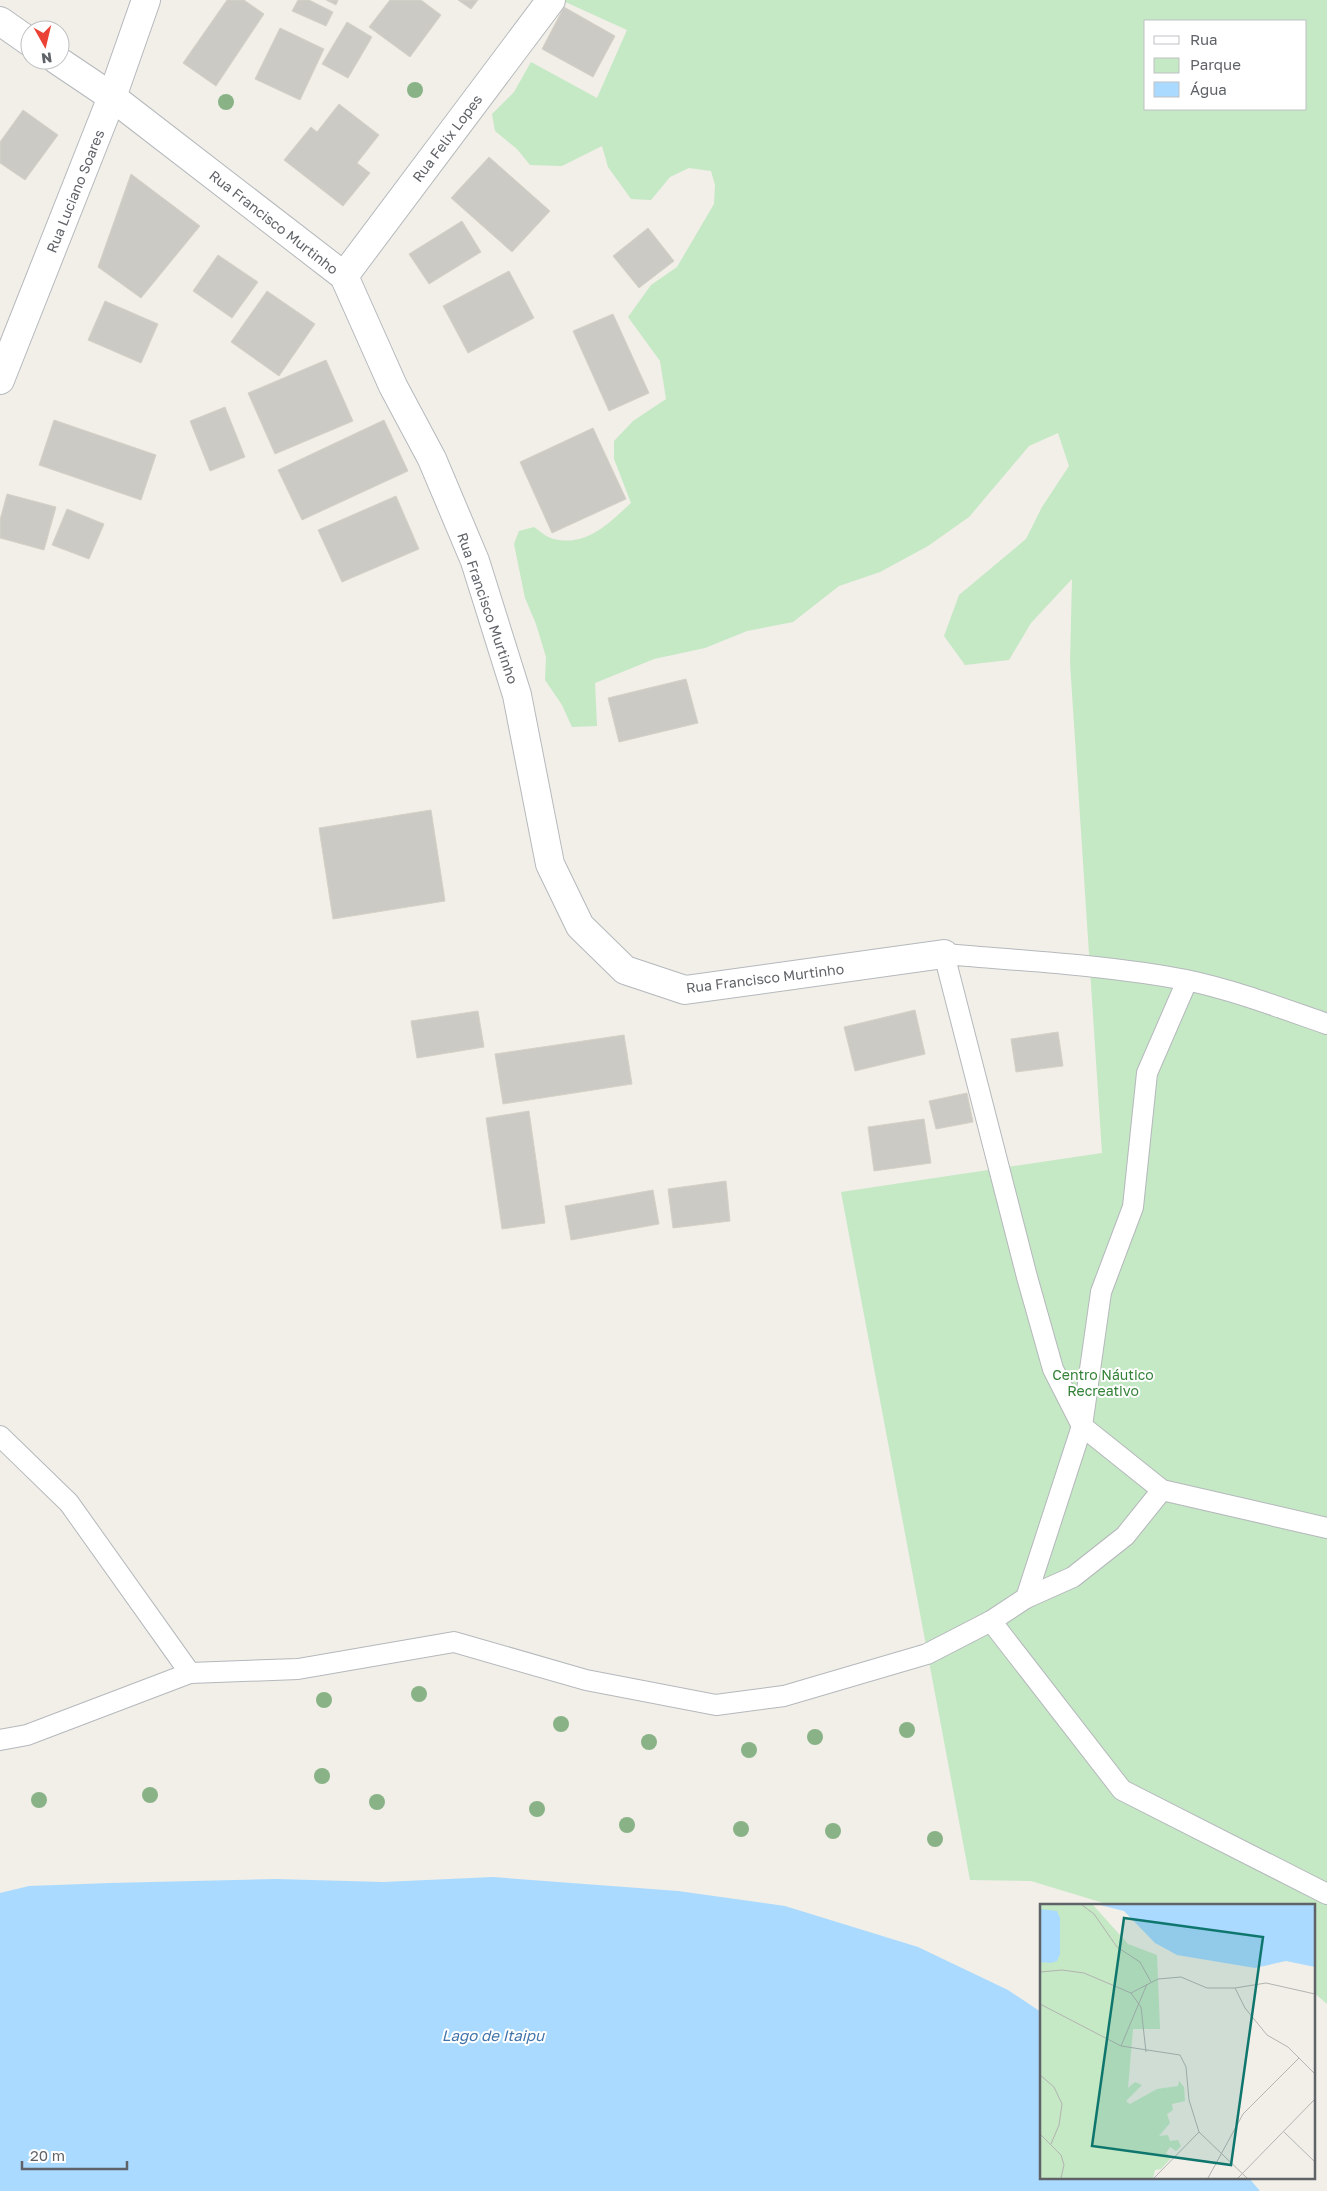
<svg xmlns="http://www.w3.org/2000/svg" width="1327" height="2191" font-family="'Golos Text',sans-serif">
  <rect width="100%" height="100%" fill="#f1efe8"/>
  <path fill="#c5e8c5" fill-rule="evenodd" d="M561,0H1327V2004L1313,1992V1905H1110L1031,1881L970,1880L841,1192L1102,1153L1070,663L1072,579L1031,623L1009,660L965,665L944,636L959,595L1026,539L1042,507L1069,466L1058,433L1029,446L969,517L928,546L880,572L839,586L793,622L747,631L705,648L654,659L595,683L597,726L572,727L562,705L545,680L546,657L536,624L525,598L514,544L519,531L534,527C540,531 547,538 554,539C587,547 609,523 631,503L614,459V441L633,421L666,399L660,361L628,317L651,285L677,267L714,204L715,185L711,171L689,168L670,177L651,200L631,199L608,167L602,146L562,166L530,165L517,149L495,131L492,114L514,92L531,62L597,98L627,30ZM1146,21H1306V109H1146Z"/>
  <path fill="#aadaff" d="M493,1877L678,1891L785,1906L918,1947L1008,1990L1041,2012V2177H1248L1260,2191H0V1893L29,1886L110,1883L276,1879L383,1882Z"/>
  <g fill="#cccac5" stroke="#d6d1c6">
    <path d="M227,0H244L264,14L216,86L183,63Z"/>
    <path d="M298,0H309L333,12L326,26L292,11Z"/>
    <path d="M326,0H338L336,5Z"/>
    <path d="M390,0H421L441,15L410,57L369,27Z"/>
    <path d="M458,0H478L471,9Z"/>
    <path d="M564,7L615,36L593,77L542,49Z"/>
    <path d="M347,22L372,37L348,78L322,64Z"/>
    <path d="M280,28L324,49L300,100L255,79Z"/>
    <path d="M339,104L379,135L357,163L370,173L343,206L284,160L311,127L317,132Z"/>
    <path d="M23,110L58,135L25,180L0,163V142Z"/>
    <path d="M489,157L550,211L512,252L451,198Z"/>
    <path d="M131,174L200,226L141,298L98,267Z"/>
    <path d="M462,221L481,252L429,284L409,254Z"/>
    <path d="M648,228L674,261L639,288L613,256Z"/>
    <path d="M218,255L258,282L232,318L193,291Z"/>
    <path d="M509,271L534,318L468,353L443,306Z"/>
    <path d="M267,291L315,324L279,376L231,342Z"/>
    <path d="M105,301L158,324L141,363L88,340Z"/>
    <path d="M613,314L649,393L609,411L573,331Z"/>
    <path d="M326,360L353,421L275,454L248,393Z"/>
    <path d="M225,407L245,457L210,471L190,421Z"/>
    <path d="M54,420L156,455L141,500L39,465Z"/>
    <path d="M384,420L408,471L302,520L278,470Z"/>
    <path d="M593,428L626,499L552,533L520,462Z"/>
    <path d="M7,494L56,507L44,550L0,538V520Z"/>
    <path d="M396,496L419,549L342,582L318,530Z"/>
    <path d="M67,509L104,524L89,559L52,545Z"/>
    <path d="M686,679L698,723L619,742L608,698Z"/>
    <path d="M431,810L445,901L333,919L319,828Z"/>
    <path d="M915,1010L925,1054L855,1071L844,1027Z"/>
    <path d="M478,1011L484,1047L417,1058L411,1021Z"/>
    <path d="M1058,1032L1063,1066L1016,1072L1011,1039Z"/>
    <path d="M624,1035L632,1084L503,1104L495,1054Z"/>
    <path d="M967,1093L973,1122L936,1129L929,1101Z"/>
    <path d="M529,1111L545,1223L502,1229L486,1118Z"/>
    <path d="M924,1119L931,1163L874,1171L868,1127Z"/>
    <path d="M726,1181L730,1221L673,1228L668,1189Z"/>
    <path d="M653,1190L659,1224L571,1240L565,1206Z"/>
  </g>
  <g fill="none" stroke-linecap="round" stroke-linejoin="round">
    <defs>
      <g id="lane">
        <path d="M1327,1024C1281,1008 1234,990 1186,980C1106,965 1025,961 944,954L1027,1277L1053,1369L1082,1426L1162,1490L1327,1528"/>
        <path d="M0,1436L69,1503L190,1673"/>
        <path d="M1026,1598L1082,1426L1101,1292L1133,1207L1147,1073L1187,981"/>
        <path d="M991,1621L1122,1790L1327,1894"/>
        <path d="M0,1740L27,1735L190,1673L298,1669L454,1642L586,1680L716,1705L784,1696L927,1654L991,1621L1026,1598L1073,1577L1125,1536L1162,1490"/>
      </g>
      <g id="street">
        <path d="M0,21L30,42"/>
        <path d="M57,60L112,97L344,276L393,386L432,459L475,561L517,695L550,864L580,926L625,970L685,990L944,954"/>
        <path d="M344,276L551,0"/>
        <path d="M0,380L112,97L146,0"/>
      </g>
    </defs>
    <use href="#lane" stroke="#b5b8bc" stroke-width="22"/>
    <use href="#street" stroke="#b5b8bc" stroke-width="30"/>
    <use href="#lane" stroke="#fff" stroke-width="20"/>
    <use href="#street" stroke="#fff" stroke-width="28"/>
  </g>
  <g fill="#89b387">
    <circle cx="415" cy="90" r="8"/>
    <circle cx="226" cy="102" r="8"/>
    <circle cx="419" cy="1694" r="8"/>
    <circle cx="324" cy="1700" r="8"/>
    <circle cx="561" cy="1724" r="8"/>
    <circle cx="907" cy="1730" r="8"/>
    <circle cx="815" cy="1737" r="8"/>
    <circle cx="649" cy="1742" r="8"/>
    <circle cx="749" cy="1750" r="8"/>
    <circle cx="322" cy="1776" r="8"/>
    <circle cx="150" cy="1795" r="8"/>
    <circle cx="39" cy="1800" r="8"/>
    <circle cx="377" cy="1802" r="8"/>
    <circle cx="537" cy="1809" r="8"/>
    <circle cx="627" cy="1825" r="8"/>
    <circle cx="741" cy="1829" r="8"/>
    <circle cx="833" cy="1831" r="8"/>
    <circle cx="935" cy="1839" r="8"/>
  </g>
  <g text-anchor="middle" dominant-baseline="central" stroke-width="4" stroke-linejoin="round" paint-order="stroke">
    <g font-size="14" fill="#5f6368" stroke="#fff">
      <text transform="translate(447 138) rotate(-53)">Rua Felix Lopes</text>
      <text transform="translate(75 191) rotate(-68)">Rua Luciano Soares</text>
      <text transform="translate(274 222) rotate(38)">Rua Francisco Murtinho</text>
      <text transform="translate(488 608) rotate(71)">Rua Francisco Murtinho</text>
      <text transform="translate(765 978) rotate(-7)">Rua Francisco Murtinho</text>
    </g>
    <g font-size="14" fill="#348238" stroke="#fff">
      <text x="1103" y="1374">Centro Náutico<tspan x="1103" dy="16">Recreativo</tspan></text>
    </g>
    <g font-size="15" font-style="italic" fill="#4174aa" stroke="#fff">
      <text x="493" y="2035">Lago de Itaipu</text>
    </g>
  </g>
  <g transform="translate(1040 1904)">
    <rect width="275" height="275" fill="#f1efe8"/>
    <path d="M0,1H53L88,40L117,51L120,125H93L88,184L95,178L102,181L86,197L90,200L117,185L138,182L139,177L144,183L145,197L132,200L133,206L127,210L130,219L119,232L128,231L130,237L138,236L141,242L136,247L130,243L126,249L132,253L121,265L115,266L113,274H0Z" fill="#c5e8c5"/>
    <path d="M60,1H275V63L246,57L215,64L137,51L115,39L84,7ZM0,5L17,7L20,14V50L17,57L11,59L0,58Z" fill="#aadaff"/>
    <path fill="none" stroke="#b3b3b1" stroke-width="1" d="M42,1L54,10L77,43L100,58L111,78M0,68L22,66L44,69L91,89L101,103L106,148M195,84L205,104L227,131L248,143L275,170M91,89L118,75L141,73L167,84H195L226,79L275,90M0,100L81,142L140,151L146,163L149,196L159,228L207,274M81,142L107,80M0,171L14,183L22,200L19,221L11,240M244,228L275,258M0,230L21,251L24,261L21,274M114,274L159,228M168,274L203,210L259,154M198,274L275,195"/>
    <path fill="#0f766e" fill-opacity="0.15" stroke="#0f766e" stroke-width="2.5" d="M84,14L223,33L191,261L52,242Z"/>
    <rect width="275" height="275" fill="none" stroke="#5f6368" stroke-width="2.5"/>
  </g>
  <rect x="1144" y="20" width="162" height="90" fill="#ffffff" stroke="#bfc1c3"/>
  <rect x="1154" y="36" width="25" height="8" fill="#ffffff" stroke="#bfc1c3"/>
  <text x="1190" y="45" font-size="15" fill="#5f6368">Rua</text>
  <rect x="1154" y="58" width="25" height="15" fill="#c5e8c5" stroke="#bfc1c3"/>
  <text x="1190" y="70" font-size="15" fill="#5f6368">Parque</text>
  <rect x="1154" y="82" width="25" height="15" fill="#aadaff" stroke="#bfc1c3"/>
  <text x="1190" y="95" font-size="15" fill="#5f6368">Água</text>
  <g transform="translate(45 45) rotate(172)"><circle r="24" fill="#ffffff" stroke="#bfc1c3"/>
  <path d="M0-4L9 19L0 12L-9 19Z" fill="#ea4335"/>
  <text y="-8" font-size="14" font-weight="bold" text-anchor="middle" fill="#5f6368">N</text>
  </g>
  <path d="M22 2161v8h105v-8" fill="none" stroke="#5f6368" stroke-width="2.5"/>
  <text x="30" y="2161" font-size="15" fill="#5f6368" stroke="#ffffff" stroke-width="4" paint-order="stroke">20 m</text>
</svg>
